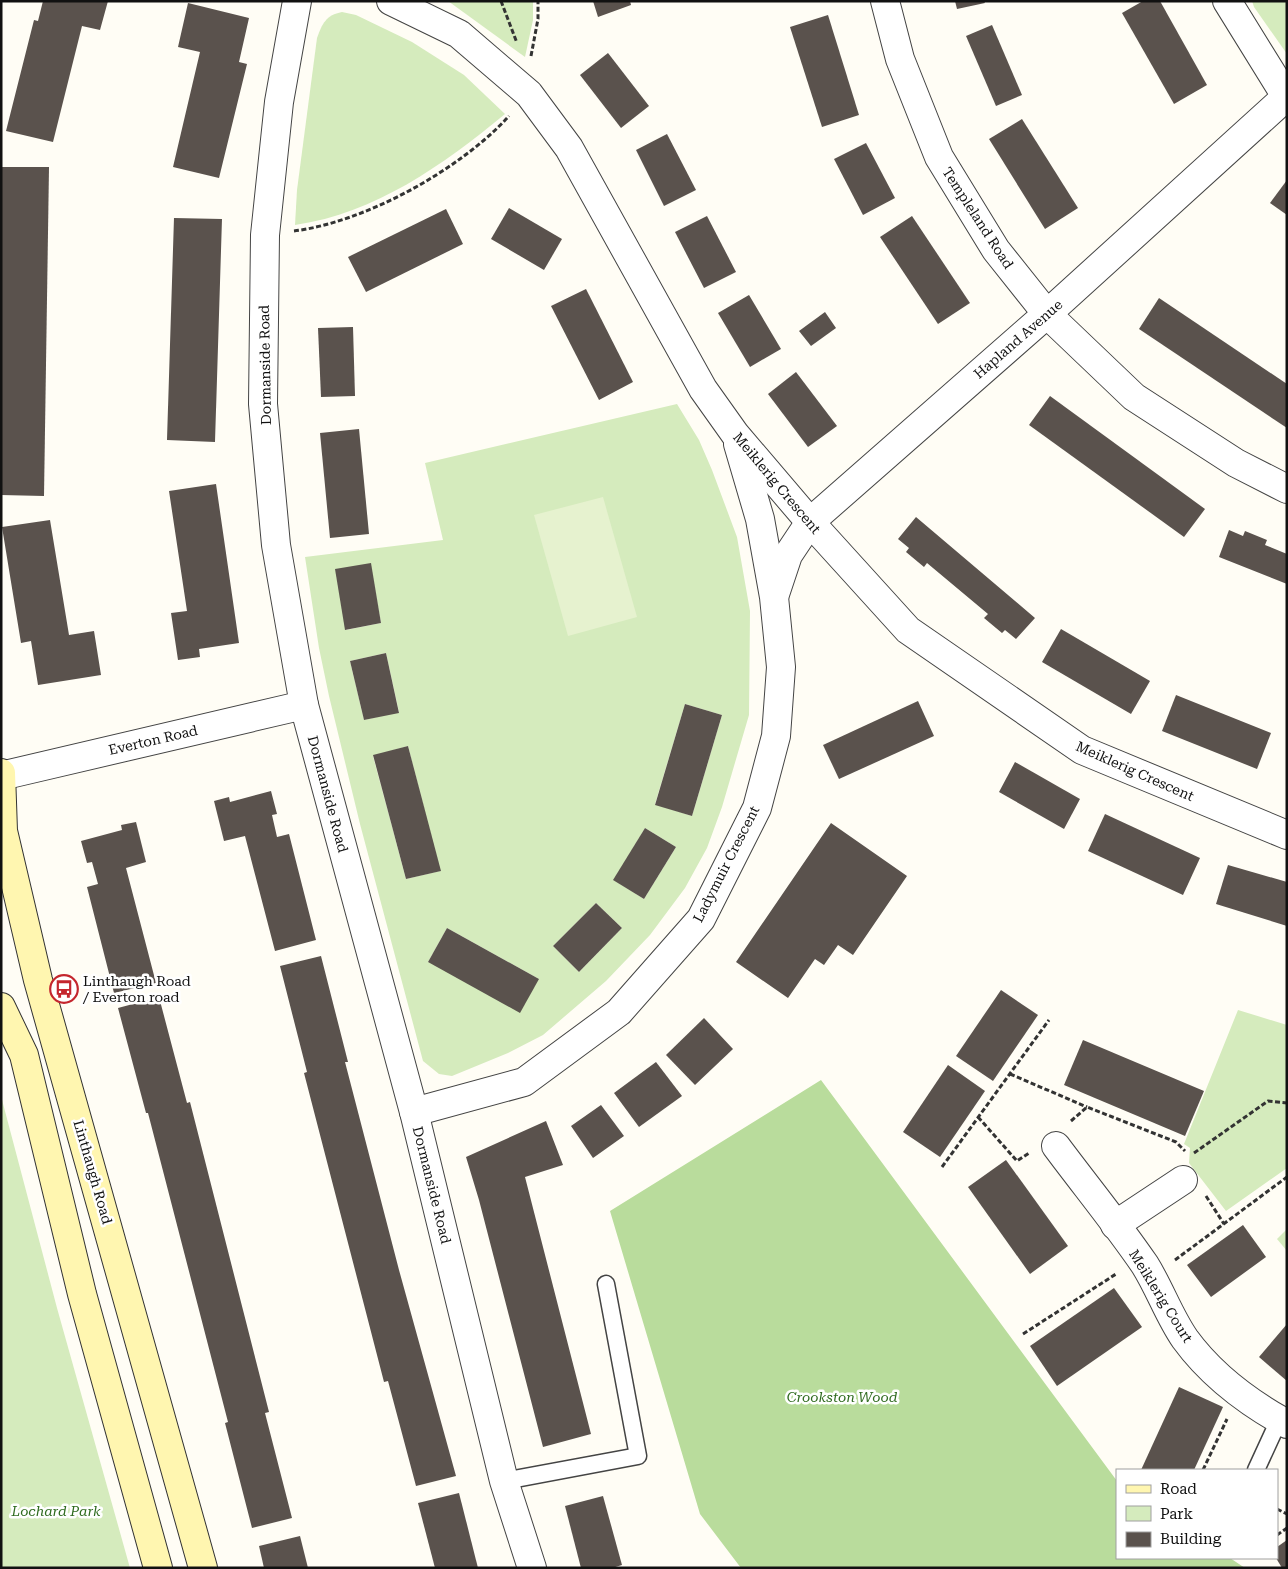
<svg xmlns="http://www.w3.org/2000/svg" width="1288" height="1569" font-family="'Roboto Serif',serif">
  <rect width="100%" height="100%" fill="#fffdf5"/>
  <g fill="#d5ebbd" fill-rule="evenodd">
    <path d="M448,1H533V20L525,57Z"/>
    <path d="M1252,1H1287V54L1254,7Z"/>
    <path d="M342,12L356,15L412,42L464,75L505,114C443,165 376,213 295,225L297,190L317,38C322,24 326,15 342,12Z"/>
    <path d="M677,404L699,440L712,470L737,537L750,611L749,715L722,807L707,848L685,888L650,935L606,981L543,1035L508,1053L452,1076L439,1074L423,1061L360,824L329,696L319,648L305,557L443,540L425,463ZM370,563L381,623L346,630ZM386,653L399,712L364,720L350,661ZM685,704L722,715L692,816L655,804ZM408,746L440,871L406,879L373,756ZM645,828L676,847L644,899L614,880ZM596,903L622,928L579,972L553,946ZM447,928L539,979L428,962Z"/>
    <path d="M1238,1010L1287,1025V1168L1226,1211L1189,1163L1190,1148L1184,1144Z"/>
    <path d="M1,1096L57,1308L130,1568H1Z"/>
    <path d="M1287,1229V1251L1277,1239Z"/>
  </g>
  <path fill="#b9dc9c" d="M821,1080L1117,1481V1558H1230L1245,1568H741L700,1514L610,1211Z"/>
  <path fill="#e6f2cf" d="M603,497L637,617L568,636L534,515Z"/>
  <g fill="#5a524d">
    <path d="M43,1H108L100,30L82,26L53,142L6,131L34,20L38,21Z"/>
    <path d="M593,1H630L631,5L598,17Z"/>
    <path d="M955,1H984L985,3L957,9Z"/>
    <path d="M1143,1H1160L1207,85L1174,104L1122,13Z"/>
    <path d="M188,3L249,18L239,62L247,64L219,178L173,167L200,52L178,47Z"/>
    <path d="M828,15L859,115L822,127L790,27Z"/>
    <path d="M992,25L1022,95L996,106L966,36Z"/>
    <path d="M608,53L649,106L621,128L580,75Z"/>
    <path d="M1022,119L1078,208L1045,229L989,139Z"/>
    <path d="M667,134L696,190L664,206L636,150Z"/>
    <path d="M866,143L895,198L863,215L834,159Z"/>
    <path d="M1,167H49L44,496L1,495Z"/>
    <path d="M1287,180V215L1270,203Z"/>
    <path d="M509,208L562,239L544,270L491,239Z"/>
    <path d="M446,209L463,244L366,292L348,257Z"/>
    <path d="M707,216L736,272L704,288L675,232Z"/>
    <path d="M912,216L970,303L938,324L880,237Z"/>
    <path d="M174,218L222,219L215,442L167,440Z"/>
    <path d="M586,289L633,382L599,400L551,306Z"/>
    <path d="M749,295L781,349L750,367L718,313Z"/>
    <path d="M1159,298L1287,384V428L1139,329Z"/>
    <path d="M825,312L836,328L811,346L799,331Z"/>
    <path d="M353,327L355,396L321,397L318,328Z"/>
    <path d="M796,372L837,426L808,447L768,394Z"/>
    <path d="M1050,396L1205,509L1184,537L1029,425Z"/>
    <path d="M359,429L369,534L330,538L320,433Z"/>
    <path d="M216,484L239,643L199,649L200,657L178,660L171,613L187,611L169,491Z"/>
    <path d="M916,517L1035,618L1016,639L1005,630L1002,633L984,618L988,614L927,563L924,567L906,552L909,548L898,539Z"/>
    <path d="M50,520L69,635L94,631L101,675L38,685L31,641L21,643L2,527Z"/>
    <path d="M1229,530L1243,536L1245,531L1267,540L1265,545L1287,554V584L1219,557Z"/>
    <path d="M371,563L381,623L345,630L335,569Z"/>
    <path d="M1061,629L1150,681L1131,714L1042,662Z"/>
    <path d="M386,653L399,713L364,720L350,661Z"/>
    <path d="M1176,695L1271,733L1257,769L1162,731Z"/>
    <path d="M918,701L934,736L839,779L823,745Z"/>
    <path d="M685,704L722,715L692,816L655,805Z"/>
    <path d="M408,746L441,871L406,879L373,755Z"/>
    <path d="M1015,762L1080,799L1064,829L999,792Z"/>
    <path d="M271,791L277,814L272,815L277,837L289,834L316,940L275,951L245,836L224,841L214,801L229,797L230,802Z"/>
    <path d="M1105,814L1200,858L1183,895L1088,851Z"/>
    <path d="M136,822L146,862L126,868L156,983L114,993L87,887L98,884L92,862L87,863L81,841L122,830L121,825Z"/>
    <path d="M831,823L907,876L853,955L838,945L824,965L815,959L788,998L736,962Z"/>
    <path d="M645,828L676,847L644,899L613,880Z"/>
    <path d="M1228,865L1287,882V926L1216,904Z"/>
    <path d="M596,903L622,928L579,972L553,946Z"/>
    <path d="M447,928L539,979L520,1013L428,962Z"/>
    <path d="M321,956L348,1062H345L399,1270L456,1476L416,1486L388,1381L384,1382L304,1073L307,1072L280,966Z"/>
    <path d="M1001,990L1038,1015L993,1081L956,1056Z"/>
    <path d="M159,997L187,1103L190,1102L243,1310L269,1412L265,1413L292,1518L252,1528L225,1423L228,1422L148,1113H146L118,1008Z"/>
    <path d="M704,1018L733,1049L695,1085L666,1055Z"/>
    <path d="M1083,1040L1204,1091L1185,1136L1064,1085Z"/>
    <path d="M656,1062L682,1096L639,1127L614,1093Z"/>
    <path d="M948,1065L985,1091L940,1157L903,1132Z"/>
    <path d="M601,1105L624,1136L593,1158L571,1126Z"/>
    <path d="M546,1121L563,1165L525,1177L591,1434L543,1447L479,1200L466,1157Z"/>
    <path d="M1006,1160L1068,1246L1030,1274L968,1187Z"/>
    <path d="M1243,1225L1266,1257L1211,1297L1187,1265Z"/>
    <path d="M1114,1288L1142,1327L1057,1386L1030,1346Z"/>
    <path d="M1287,1324V1381L1259,1357Z"/>
    <path d="M1179,1387L1223,1407L1194,1470H1141Z"/>
    <path d="M459,1493L478,1568H435L418,1503Z"/>
    <path d="M603,1496L622,1565L612,1568H581L565,1506Z"/>
    <path d="M300,1536L308,1568H264L259,1546Z"/>
    <path d="M1287,1540V1568H1282L1276,1558L1277,1547Z"/>
  </g>
  <g fill="none" stroke-linecap="round" stroke-linejoin="round">
    <defs>
      <g id="lane">
        <path d="M1256,1470L1279,1420"/>
        <path d="M504,1481L638,1456L606,1284"/>
      </g>
      <g id="street">
        <path d="M297,1L279,102L265,235L263,404L276,545L304,705L414,1112L504,1481L532,1568"/>
        <path d="M391,1L459,34L529,94L569,148L703,389L735,434L810,522L908,630L1082,750L1287,835"/>
        <path d="M885,1L900,59L939,157L996,250L1047,314L1134,397L1236,463L1287,489"/>
        <path d="M1227,1L1287,98"/>
        <path d="M775,594L788,555L810,522L1047,314L1286,97"/>
        <path d="M1,776L304,705"/>
        <path d="M414,1112L524,1082L619,1012L701,919L757,808L776,736L781,667L774,597L760,519L738,444"/>
        <path d="M1056,1146C1085,1185 1117,1224 1145,1265C1160,1289 1169,1316 1185,1339C1212,1376 1247,1402 1287,1424"/>
        <path d="M1115,1225L1183,1180"/>
      </g>
      <g id="secondary">
        <path d="M1,773L3,831L38,980L203,1568"/>
        <path d="M1,1007L24,1055L82,1294L158,1568"/>
      </g>
    </defs>
    <use href="#lane" stroke="#444" stroke-width="19"/>
    <use href="#street" stroke="#444" stroke-width="30"/>
    <use href="#secondary" stroke="#333" stroke-width="30"/>
    <g stroke="#333" stroke-width="3" stroke-dasharray="5 2.5" stroke-linecap="butt">
      <path d="M501,1L517,43"/>
      <path d="M531,56L538,19V1"/>
      <path d="M294,231C366,222 461,169 509,116"/>
      <path d="M1010,1074L1087,1107"/>
      <path d="M978,1117L1017,1161L1029,1153"/>
      <path d="M1071,1121L1087,1107L1176,1142L1185,1151"/>
      <path d="M1194,1153L1268,1101L1287,1103"/>
      <path d="M942,1167L1049,1020"/>
      <path d="M1206,1196L1224,1224"/>
      <path d="M1175,1260L1287,1177"/>
      <path d="M1023,1334L1116,1274"/>
      <path d="M1203,1470L1227,1419"/>
      <path d="M1277,1509L1287,1514"/>
      <path d="M1277,1535L1287,1528"/>
    </g>
    <use href="#lane" stroke="#fff" stroke-width="16"/>
    <use href="#street" stroke="#fff" stroke-width="28"/>
    <use href="#secondary" stroke="#fff6b0" stroke-width="28"/>
  </g>
  <defs>
    <symbol id="bus-ring" viewBox="-11 -11 22 22"><circle r="9.5" fill="#fff" stroke="#c4262e" stroke-width="1.5"/><path d="M-5-6H5V4H4V6H2V4H-2V6H-4V4H-5ZM-3.5-4V0h7V-4ZM-3.5 1.2v1.5H-2V1.2ZM2 1.2v1.5H3.5V1.2Z" fill="#c4262e"/></symbol>
  </defs>
  <g fill-rule="evenodd">
    <use href="#bus-ring" x="48" y="973" width="32" height="32"/>
  </g>
  <g text-anchor="middle" dominant-baseline="central" stroke-width="5" stroke-linejoin="round" paint-order="stroke">
    <g font-size="14" fill="#111" stroke="#fff">
      <text transform="translate(978 218) rotate(57)">Templeland Road</text>
      <text transform="translate(1018 339) rotate(-41)">Hapland Avenue</text>
      <text transform="translate(265 365) rotate(-91)">Dormanside Road</text>
      <text transform="translate(777 483) rotate(50)">Meiklerig Crescent</text>
      <text transform="translate(153 740) rotate(-13)">Everton Road</text>
      <text transform="translate(1135 771) rotate(24)">Meiklerig Crescent</text>
      <text transform="translate(328 794) rotate(75)">Dormanside Road</text>
      <text transform="translate(726 864) rotate(-63)">Ladymuir Crescent</text>
      <text transform="translate(93 1172) rotate(74)">Linthaugh Road</text>
      <text transform="translate(432 1185) rotate(76)">Dormanside Road</text>
      <text transform="translate(1161 1296) rotate(58)">Meiklerig Court</text>
    </g>
    <g font-size="14" fill="#111" stroke="#fff" text-anchor="start">
      <text x="83" y="981">Linthaugh Road<tspan x="83" dy="16">/ Everton road</tspan></text>
    </g>
    <g font-size="14" font-style="italic" fill="#2f6b1f" stroke="#fff">
      <text x="842" y="1397">Crookston Wood</text>
      <text x="56" y="1511">Lochard Park</text>
    </g>
  </g>
  <rect width="1288" height="1569" fill="none" stroke="#111111" stroke-width="5"/>
  <rect x="1116" y="1469" width="162" height="90" fill="#ffffff" stroke="#a0a0a0"/>
  <rect x="1126" y="1485" width="25" height="8" fill="#fff6b0" stroke="#a0a0a0"/>
  <text x="1160" y="1494" font-size="15" fill="#111111">Road</text>
  <rect x="1126" y="1506" width="25" height="15" fill="#d5ebbd" stroke="#a0a0a0"/>
  <text x="1160" y="1519" font-size="15" fill="#111111">Park</text>
  <rect x="1126" y="1532" width="25" height="15" fill="#5a524d" stroke="#a0a0a0"/>
  <text x="1160" y="1544" font-size="15" fill="#111111">Building</text>
</svg>
